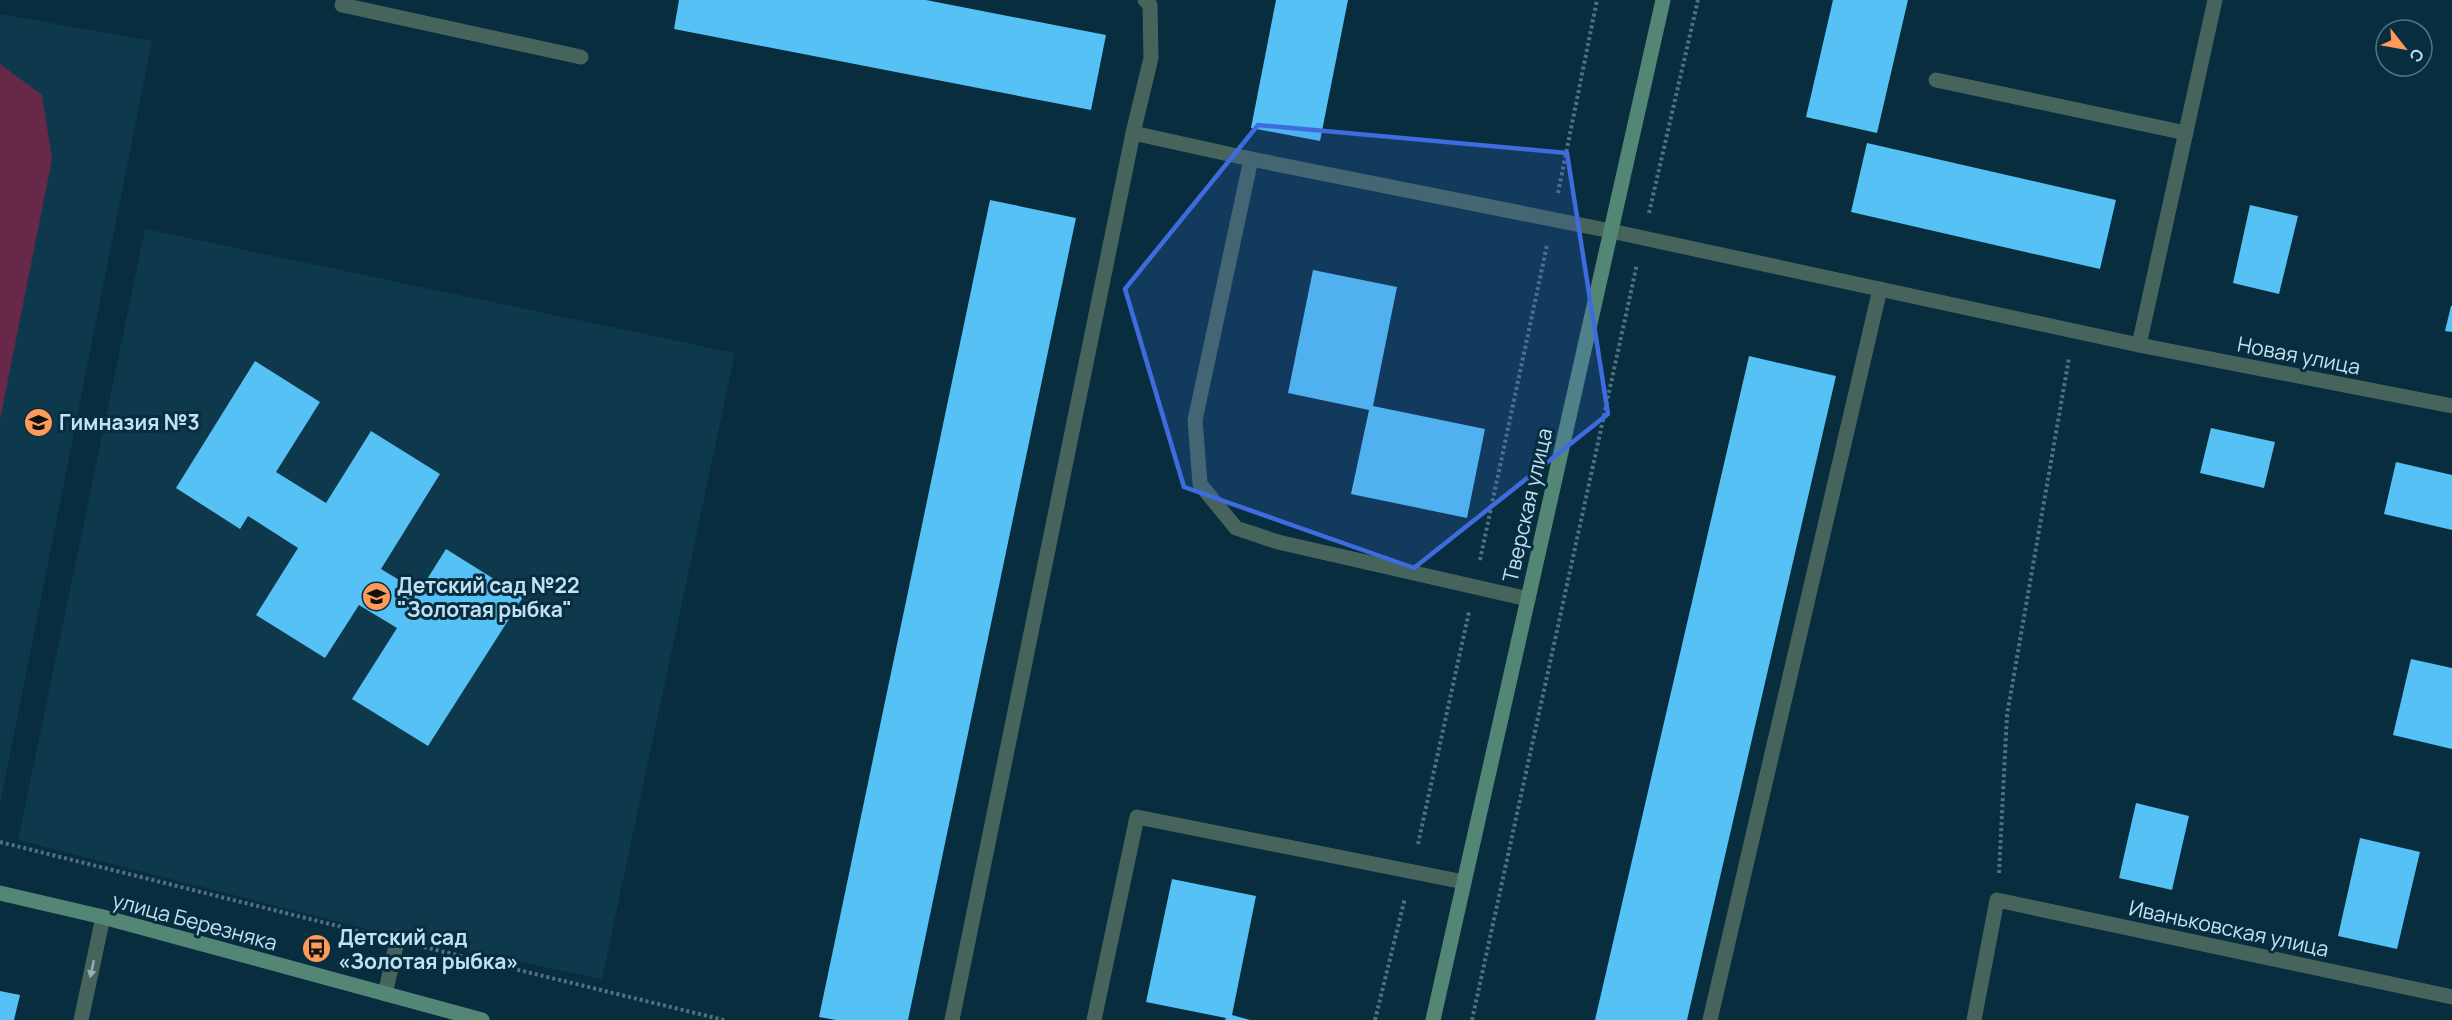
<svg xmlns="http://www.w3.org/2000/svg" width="2452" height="1020" font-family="Manrope,sans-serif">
  <rect width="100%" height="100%" fill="#072d3e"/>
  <g fill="#0e394d">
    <path d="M0,14L152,41L0,804Z"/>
    <path d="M145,229L735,353L602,979L398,937L18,840Z"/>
  </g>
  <path fill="#682847" d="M0,64L42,95L52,159L0,420Z"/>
  <g fill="#55c1f5">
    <path d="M679,0H926L1106,35L1091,110L674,29Z"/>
    <path d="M1276,0H1348L1320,141L1251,128Z"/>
    <path d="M1833,0H1908L1877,133L1806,117Z"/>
    <path d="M1867,143L2116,200L2100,269L1851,212Z"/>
    <path d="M990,200L1076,218L908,1020H836L819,1017Z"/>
    <path d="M2250,205L2298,216L2279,294L2233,283Z"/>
    <path d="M1313,270L1397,287L1373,406L1485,429L1467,518L1351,494L1369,410L1288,393Z"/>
    <path d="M2451,306H2452V332L2445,331Z"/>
    <path d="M1749,356L1836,376L1687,1020H1595Z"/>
    <path d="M255,361L320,402L276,472L326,503L371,431L440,474L381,569L419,592L446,549L523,597L428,746L352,699L397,628L359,605L325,658L256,615L298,548L248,516L240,529L176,488Z"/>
    <path d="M2211,428L2275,442L2264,488L2200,473Z"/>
    <path d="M2396,462L2452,475V530L2384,514Z"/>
    <path d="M2411,659L2452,668V749L2393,735Z"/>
    <path d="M2136,803L2189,816L2172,890L2119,878Z"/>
    <path d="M2360,838L2420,852L2397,949L2338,936Z"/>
    <path d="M1172,879L1256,896L1232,1015L1250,1020H1225L1226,1018L1146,1002Z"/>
    <path d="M0,991L20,995L14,1020H0Z"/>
  </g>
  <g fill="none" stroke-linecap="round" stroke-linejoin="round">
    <g stroke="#4e7284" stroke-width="4" stroke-dasharray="3 3" stroke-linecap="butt">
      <path d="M1558,193L1597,0"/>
      <path d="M1649,213L1698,0"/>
      <path d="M1480,560L1547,245"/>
      <path d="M0,842L370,934"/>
      <path d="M1418,844L1469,612"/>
      <path d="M1999,873L2007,715L2069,358"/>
      <path d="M424,947L724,1020"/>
      <path d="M1375,1020L1405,898"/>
      <path d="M1472,1020L1637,264"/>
    </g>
    <g stroke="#46645b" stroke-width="15">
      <path d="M344,0L342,5L581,57"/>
      <path d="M1936,80L2186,133"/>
      <path d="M1133,133L1251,159L1611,231"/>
      <path d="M1251,159L1195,420L1200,484L1236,528L1278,542L1528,599"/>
      <path d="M2139,345L2215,0"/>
      <path d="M385,994L398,937"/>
      <path d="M952,1020L1133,133L1151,58L1150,5L1145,0"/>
      <path d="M1094,1020L1137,817L1464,882"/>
      <path d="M1710,1020L1880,289"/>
    </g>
    <g stroke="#46645b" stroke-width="15">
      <path d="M1611,231L2139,345L2452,406"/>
      <path d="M81,1020L103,917"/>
      <path d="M1974,1020L1997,900L2452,997"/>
    </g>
    <g stroke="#548676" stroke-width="15">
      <path d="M0,893L103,917L482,1020"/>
      <path d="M1433,1020L1663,0"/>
    </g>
  </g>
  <defs><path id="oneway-solid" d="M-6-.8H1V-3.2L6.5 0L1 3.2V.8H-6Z" transform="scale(1.5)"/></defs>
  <use fill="#90b0b7" href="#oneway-solid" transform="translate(92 969) rotate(102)"/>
  <path fill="#3e6cde" fill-opacity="0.2" stroke="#3e6cde" stroke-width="4.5" stroke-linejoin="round" d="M1258,125L1567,153L1608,414L1414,568L1184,487L1125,289Z"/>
  <defs>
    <symbol id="school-disc" viewBox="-11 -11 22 22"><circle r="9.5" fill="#fe9b59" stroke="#072d3e"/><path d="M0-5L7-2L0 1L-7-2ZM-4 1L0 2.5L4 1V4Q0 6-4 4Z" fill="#111"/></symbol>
    <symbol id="bus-disc" viewBox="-11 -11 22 22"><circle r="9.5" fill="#fe9b59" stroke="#072d3e"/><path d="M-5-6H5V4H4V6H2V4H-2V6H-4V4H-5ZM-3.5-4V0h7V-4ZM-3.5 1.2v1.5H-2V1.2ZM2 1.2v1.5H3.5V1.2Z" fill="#111"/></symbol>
  </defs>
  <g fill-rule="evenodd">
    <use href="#school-disc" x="22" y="406" width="33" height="33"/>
    <use href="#school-disc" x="360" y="580" width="33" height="33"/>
    <use href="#bus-disc" x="300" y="932" width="33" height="33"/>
  </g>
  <g text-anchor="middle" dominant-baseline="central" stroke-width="6" stroke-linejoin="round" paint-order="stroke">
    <g font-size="21" fill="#c1e2f5" stroke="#072d3e">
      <text transform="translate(2299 355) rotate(11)">Новая улица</text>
      <text transform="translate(1527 505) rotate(-77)">Тверская улица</text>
      <text transform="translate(195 921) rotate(15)">улица Березняка</text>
      <text transform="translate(2229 928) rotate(12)">Иваньковская улица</text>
    </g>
    <g font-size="21" font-weight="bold" fill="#c1e2f5" stroke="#072d3e" text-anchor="start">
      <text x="59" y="422">Гимназия №3</text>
      <text x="397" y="585">Детский сад №22<tspan x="397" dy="24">"Золотая рыбка"</tspan></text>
      <text x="338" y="937">Детский сад<tspan x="338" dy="24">«Золотая рыбка»</tspan></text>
    </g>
  </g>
  <g transform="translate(2404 48) rotate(121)"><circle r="28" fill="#072d3e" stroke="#517587" stroke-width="1.5"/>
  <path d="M0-4.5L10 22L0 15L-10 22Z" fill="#fe9b59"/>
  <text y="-9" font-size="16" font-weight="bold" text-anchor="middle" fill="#c1e2f5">С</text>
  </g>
</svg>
